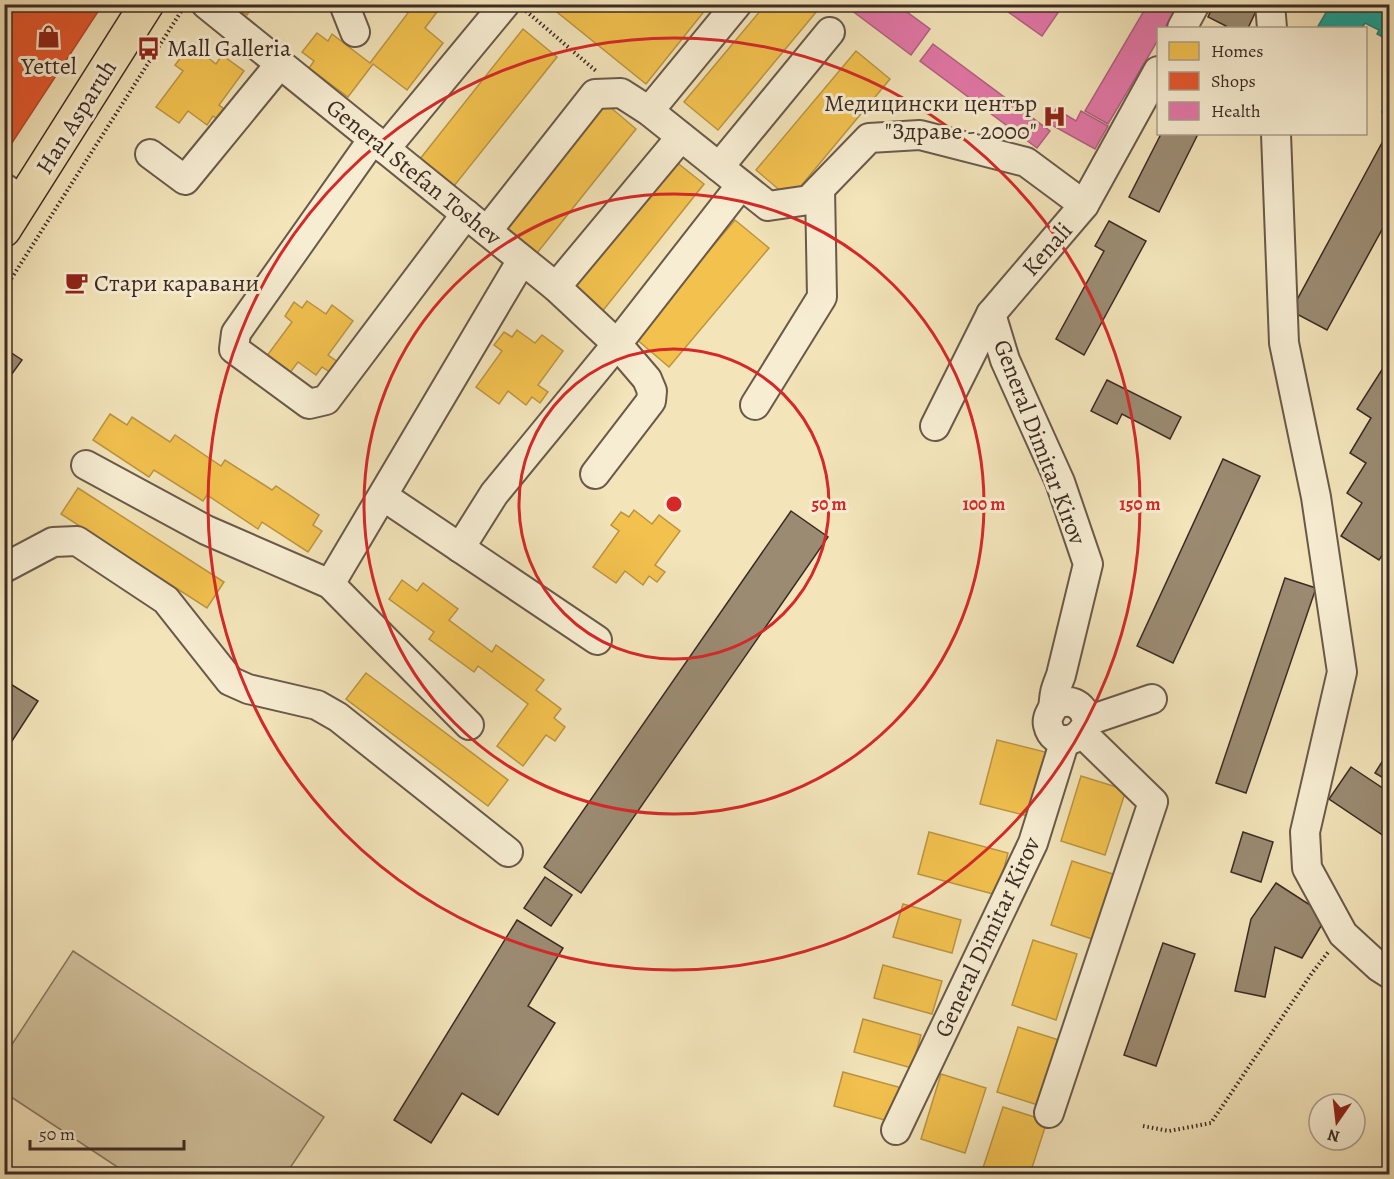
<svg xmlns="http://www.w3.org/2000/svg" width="1394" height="1179" font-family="Alegreya,serif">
  <rect width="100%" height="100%" fill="#f3e4ba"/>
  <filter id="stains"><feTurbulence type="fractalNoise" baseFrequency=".00333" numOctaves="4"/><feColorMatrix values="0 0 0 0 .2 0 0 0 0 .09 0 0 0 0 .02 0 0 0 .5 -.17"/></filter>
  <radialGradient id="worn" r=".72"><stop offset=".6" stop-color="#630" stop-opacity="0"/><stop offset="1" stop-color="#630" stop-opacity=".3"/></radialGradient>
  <path fill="#d4c5a1" stroke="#887863" stroke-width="1.5" d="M73,951L324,1117L286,1174H128L5,1093V1055Z"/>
  <g fill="#f2c14e" stroke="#bb9442" stroke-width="1.5">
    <path d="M230,4H254L247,15Z"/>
    <path d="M396,4H443L425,28L443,43L407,90L373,64L348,97L309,68L314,61L302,52L317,33L328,41L332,34L370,63L408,13Z"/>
    <path d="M547,4H633L642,12L648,4H710L646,84Z"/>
    <path d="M766,4H809L817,11L718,130L684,102Z"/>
    <path d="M523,29L557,57L454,186L420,159Z"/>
    <path d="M198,50L216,64L222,55L244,71L219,105L228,112L221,122L213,116L207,125L188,111L179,123L156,107L183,71L175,65L185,52L192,57Z"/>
    <path d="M856,51L890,79L790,199L756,170Z"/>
    <path d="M603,101L636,129L533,258L499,231Z"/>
    <path d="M670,157L704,184L601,313L567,286Z"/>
    <path d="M735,220L769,248L669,367L635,338Z"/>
    <path d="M307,301L326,314L332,305L353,321L328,355L338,362L331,373L322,367L316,375L298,362L289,374L266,357L292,322L285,316L294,302L302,308Z"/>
    <path d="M517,330L535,343L542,335L563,351L538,385L548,392L540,403L532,397L526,405L508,391L499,404L476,387L502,351L494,345L504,332L512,337Z"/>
    <path d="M110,414L127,425L132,417L170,442L175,435L221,466L225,460L272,490L276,486L319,515L313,525L322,531L308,552L262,522L258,529L207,495L203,501L154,470L149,477L93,440Z"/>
    <path d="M78,488L224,582L207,608L61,514Z"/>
    <path d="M634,510L652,524L659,515L680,531L655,565L665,572L657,582L649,576L643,585L625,571L616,583L593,567L619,531L611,525L621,512L629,517Z"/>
    <path d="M402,580L417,591L423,583L458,609L449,620L492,652L496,645L544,680L536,690L561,709L554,718L565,727L555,741L546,735L523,766L497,746L528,704L478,666L474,672L429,639L434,632L389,599Z"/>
    <path d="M366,673L508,780L488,806L346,699Z"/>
    <path d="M997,740L1049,753L1032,817L980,804Z"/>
    <path d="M1081,776L1126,790L1105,855L1061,841Z"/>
    <path d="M929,832L1008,853L997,895L918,874Z"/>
    <path d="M1072,861L1116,875L1095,940L1051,925Z"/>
    <path d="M903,904L961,920L952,953L893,937Z"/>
    <path d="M1033,940L1077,954L1056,1020L1012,1005Z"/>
    <path d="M883,965L942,981L932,1014L874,998Z"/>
    <path d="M863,1019L921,1035L912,1068L854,1052Z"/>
    <path d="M1018,1027L1062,1041L1041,1106L997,1092Z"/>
    <path d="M843,1072L902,1088L892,1122L834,1106Z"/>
    <path d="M941,1074L986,1088L965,1153L921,1139Z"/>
    <path d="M1003,1107L1047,1121L1030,1174H992L982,1171Z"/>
  </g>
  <path fill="#e4572e" stroke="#b24a2b" stroke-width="1.5" d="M4,4H103L4,155Z"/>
  <g fill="#e377a8" stroke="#b16081" stroke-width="1.5">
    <path d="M843,4H896L930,29L911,55Z"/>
    <path d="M1007,4H1064L1042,36L1004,9Z"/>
    <path d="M1148,4H1180L1165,28H1158V40L1108,124L1085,111Z"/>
    <path d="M933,44L1050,131L1037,148L920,61Z"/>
    <path d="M1056,109L1076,121L1081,111L1108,126L1095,149L1048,123Z"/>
  </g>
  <path fill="#17a398" stroke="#227f76" stroke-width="1.5" d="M1331,4H1390V41L1377,34L1379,30L1365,23L1362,28H1317Z"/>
  <g fill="#9b8b72" stroke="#3c2b25" stroke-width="1.5">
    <path d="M1214,4H1251L1257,9L1248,28H1224L1226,26L1208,17Z"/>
    <path d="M1390,99V116L1382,112Z"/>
    <path d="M1390,128V215L1327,330L1291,311Z"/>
    <path d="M1161,134H1198L1159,212L1129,197Z"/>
    <path d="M1109,221L1146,241L1084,355L1056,339L1104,251L1095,246Z"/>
    <path d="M4,348L22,360L4,385Z"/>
    <path d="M1390,357V544L1379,560L1341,536L1362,503L1347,493L1366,463L1350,453L1371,418L1357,409Z"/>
    <path d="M1107,380L1181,417L1170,439L1122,414L1117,424L1091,411Z"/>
    <path d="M1223,459L1260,476L1173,663L1137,646Z"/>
    <path d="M791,511L828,537L581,893L544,867Z"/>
    <path d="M1285,578L1316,588L1246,793L1216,783Z"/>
    <path d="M4,680L38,701L12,741L4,737Z"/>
    <path d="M1390,749V782L1375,773Z"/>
    <path d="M1351,767L1390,793V840L1329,799Z"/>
    <path d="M1243,832L1273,842L1261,882L1231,872Z"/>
    <path d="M545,877L572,895L551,926L524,908Z"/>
    <path d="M1276,883L1327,916L1302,958L1275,947L1265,997L1235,991L1251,919Z"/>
    <path d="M517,920L563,948L528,1006L555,1023L498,1115L462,1093L431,1143L394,1120Z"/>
    <path d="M1163,943L1195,954L1156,1066L1124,1055Z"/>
  </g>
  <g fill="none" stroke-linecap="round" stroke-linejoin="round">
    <defs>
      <g id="minor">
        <path d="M206,4L556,287L617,344L647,379L652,391L651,401L595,474"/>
        <path d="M344,4L355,32"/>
        <path d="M1270,4L1272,28"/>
        <path d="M1182,28L1195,4"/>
        <path d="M649,111L737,4"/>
        <path d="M1276,134L1284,343L1316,497L1342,672L1305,832L1307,868L1343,934L1379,967L1390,974"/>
        <path d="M373,139L236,333L234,349L309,404L326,400L466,214"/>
        <path d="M385,149L505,4"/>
        <path d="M150,154L185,180L280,64"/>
        <path d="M719,167L830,32"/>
        <path d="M4,188L23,200"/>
        <path d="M487,231L595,94L621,93L649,111L768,206L809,200L869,138L920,135L1026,162L1084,205"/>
        <path d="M556,287L681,137"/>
        <path d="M991,314L1005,360L1060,482L1088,564L1061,675C1059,681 1056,687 1055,693C1054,697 1054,703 1053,707C1051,713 1046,717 1048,725C1053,749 1082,743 1087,721C1084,703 1067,696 1053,707"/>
        <path d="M755,405L822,297L820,189"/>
        <path d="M935,426L991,314L1084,205L1158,71"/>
        <path d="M86,465L206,530L330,584L469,725"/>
        <path d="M383,496L597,640"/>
        <path d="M460,548L494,494L617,344L741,185"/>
        <path d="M4,568L53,542L77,541L166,600L230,681L248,689L317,705L338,717L508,852"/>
        <path d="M330,584L522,260"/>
        <path d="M1087,721L1152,699"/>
        <path d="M1049,1113L1153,802L1082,733"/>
        <path d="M896,1130L1033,843L1065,740"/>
      </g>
      <path id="major" d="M4,230L147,4"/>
    </defs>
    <use href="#minor" stroke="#6a594a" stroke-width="32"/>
    <use href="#major" stroke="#3c2b25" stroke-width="36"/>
    <g stroke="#3c2b25" stroke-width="4" stroke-dasharray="1.5 3" stroke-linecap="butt">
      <path d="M526,11L596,71"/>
      <path d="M4,290L182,10"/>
      <path d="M1143,1126L1169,1131L1211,1123L1312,973L1329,951"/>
    </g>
    <use href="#minor" stroke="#f7edd2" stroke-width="28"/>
    <use href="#major" stroke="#f3e4ba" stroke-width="33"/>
  </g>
  <g fill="none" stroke="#d62828" stroke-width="3">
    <circle cx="674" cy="504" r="155"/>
    <circle cx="674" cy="504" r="310"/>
    <circle cx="674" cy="504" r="466"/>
  </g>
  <defs>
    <symbol id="shop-bare" viewBox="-9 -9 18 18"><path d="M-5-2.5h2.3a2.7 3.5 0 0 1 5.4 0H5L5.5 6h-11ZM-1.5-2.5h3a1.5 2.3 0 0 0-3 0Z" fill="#8f2418" stroke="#f7edd2" stroke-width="2.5" paint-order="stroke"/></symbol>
    <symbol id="bus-bare" viewBox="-9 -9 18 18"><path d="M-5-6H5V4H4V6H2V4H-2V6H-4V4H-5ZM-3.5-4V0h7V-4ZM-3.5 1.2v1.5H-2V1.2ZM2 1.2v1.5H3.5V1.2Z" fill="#8f2418" stroke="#f7edd2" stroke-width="2.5" paint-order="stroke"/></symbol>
    <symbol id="hospital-bare" viewBox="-9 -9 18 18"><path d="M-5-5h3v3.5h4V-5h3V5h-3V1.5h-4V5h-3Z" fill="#8f2418" stroke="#f7edd2" stroke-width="2.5" paint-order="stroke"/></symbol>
    <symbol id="cafe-bare" viewBox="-9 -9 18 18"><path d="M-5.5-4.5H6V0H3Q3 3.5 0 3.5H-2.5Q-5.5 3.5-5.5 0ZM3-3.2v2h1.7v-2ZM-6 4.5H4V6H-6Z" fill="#8f2418" stroke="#f7edd2" stroke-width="2.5" paint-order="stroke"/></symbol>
  </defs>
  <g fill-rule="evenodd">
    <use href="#shop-bare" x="32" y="20" width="33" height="33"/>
    <use href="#bus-bare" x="132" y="32" width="33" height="33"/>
    <use href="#hospital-bare" x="1038" y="100" width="33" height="33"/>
    <use href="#cafe-bare" x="60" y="266" width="33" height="33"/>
  </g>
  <g text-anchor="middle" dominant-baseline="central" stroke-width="6" stroke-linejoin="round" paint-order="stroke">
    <g font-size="24" fill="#3c2b25" stroke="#f7edd2" text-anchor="start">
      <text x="167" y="48">Mall Galleria</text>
      <text x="49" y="66" text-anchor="middle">Yettel</text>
      <text x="1037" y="103" text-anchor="end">Медицински център<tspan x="1037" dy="28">"Здраве - 2000"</tspan></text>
      <text x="94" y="283">Стари каравани</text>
    </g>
    <g font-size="24" fill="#3c2b25" stroke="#f7edd2">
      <text transform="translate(76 117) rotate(-58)">Han Asparuh</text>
      <text transform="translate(414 172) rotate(39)">General Stefan Toshev</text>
      <text transform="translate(1047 249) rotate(-49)">Kenali</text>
      <text transform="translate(1040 442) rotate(69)">General Dimitar Kirov</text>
      <text transform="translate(987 937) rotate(-65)">General Dimitar Kirov</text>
    </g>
  </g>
  <circle cx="674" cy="504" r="9" fill="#d62828" stroke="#f7edd2" stroke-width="3"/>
  <g font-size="18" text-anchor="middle" font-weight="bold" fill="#d62828" stroke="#f7edd2" stroke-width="6" stroke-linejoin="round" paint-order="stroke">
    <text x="829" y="510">50 m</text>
    <text x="984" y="510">100 m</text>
    <text x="1140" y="510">150 m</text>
  </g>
  <rect width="1394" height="1179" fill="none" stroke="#f3e4ba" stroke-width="24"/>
  <rect x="6" y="6" width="1382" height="1167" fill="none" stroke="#3c2b25" stroke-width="3"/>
  <rect x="12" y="12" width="1370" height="1155" fill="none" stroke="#3c2b25" stroke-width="1.5"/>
  <rect x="1157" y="27" width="210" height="108" fill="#f7edd2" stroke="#ac9f8d" stroke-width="1.5"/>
  <rect x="1169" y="42" width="30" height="18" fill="#f2c14e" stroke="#ac9f8d" stroke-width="1.5"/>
  <text x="1211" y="57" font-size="18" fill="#3c2b25">Homes</text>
  <rect x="1169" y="72" width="30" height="18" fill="#e4572e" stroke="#ac9f8d" stroke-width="1.5"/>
  <text x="1211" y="87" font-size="18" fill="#3c2b25">Shops</text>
  <rect x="1169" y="102" width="30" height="18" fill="#e377a8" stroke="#ac9f8d" stroke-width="1.5"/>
  <text x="1211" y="117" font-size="18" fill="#3c2b25">Health</text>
  <g transform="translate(1337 1122) rotate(194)"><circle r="28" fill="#f7edd2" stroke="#ac9f8d" stroke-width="1.5"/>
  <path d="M0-4.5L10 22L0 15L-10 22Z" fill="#8f2418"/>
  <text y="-9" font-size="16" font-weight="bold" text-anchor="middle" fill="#3c2b25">N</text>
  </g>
  <path d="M30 1140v9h154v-9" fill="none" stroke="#3c2b25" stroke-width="3"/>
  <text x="39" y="1140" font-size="18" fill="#3c2b25" stroke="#f7edd2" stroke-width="4.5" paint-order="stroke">50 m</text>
  <rect width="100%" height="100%" filter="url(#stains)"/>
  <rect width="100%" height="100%" fill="url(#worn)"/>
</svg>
